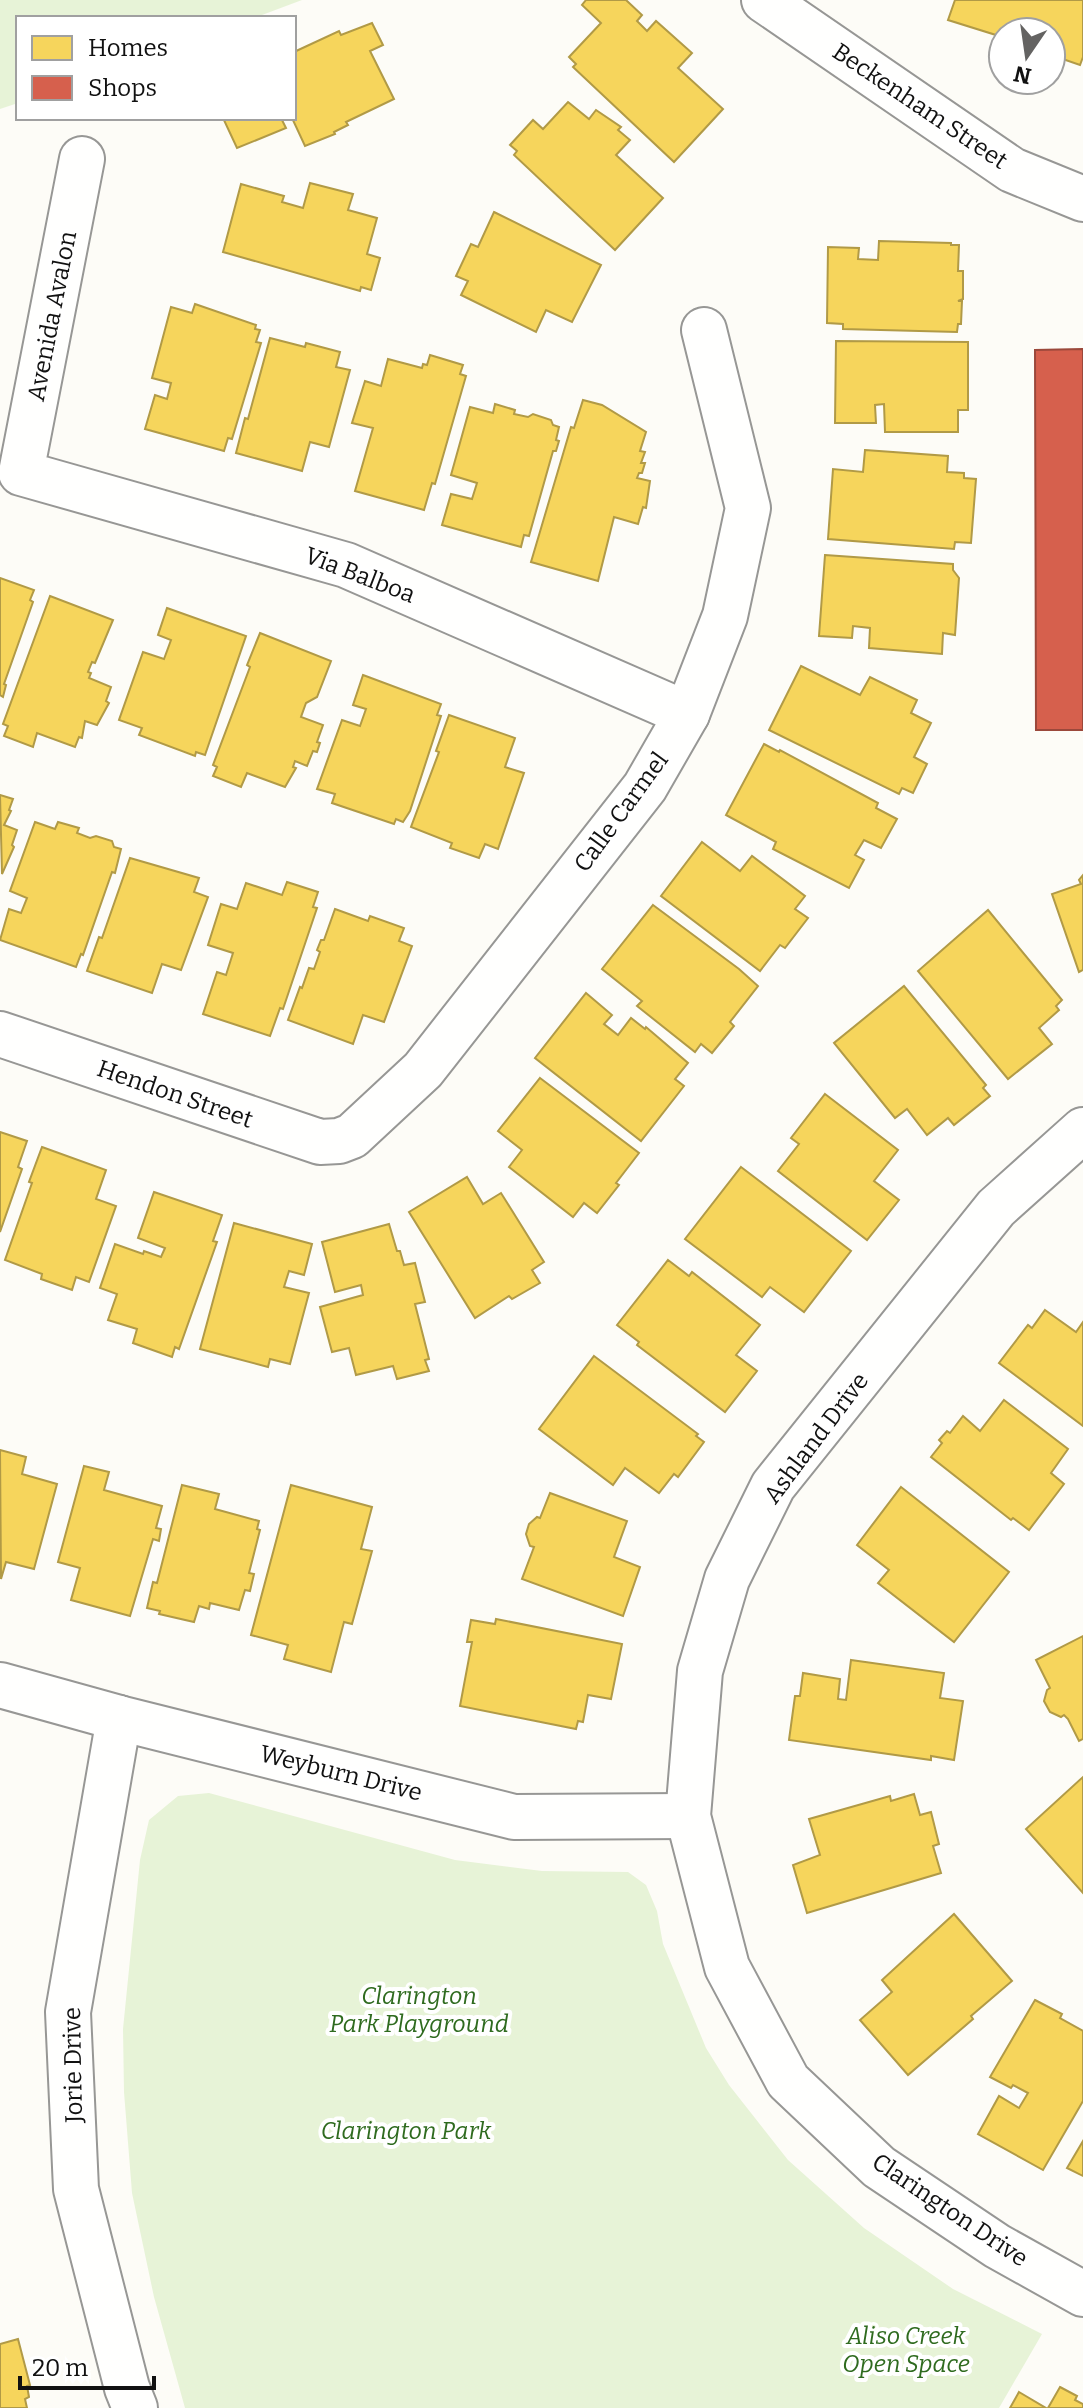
<svg xmlns="http://www.w3.org/2000/svg" width="1083" height="2408" font-family="Bitter,serif">
  <rect width="100%" height="100%" fill="#fdfcf7"/>
  <g fill="#e7f3d7">
    <path d="M0,0H302L254,18H18V103L0,109Z"/>
    <path d="M209,1793L455,1860L542,1871L628,1872L646,1885L657,1911L663,1944L706,2048L729,2085L788,2160L864,2228L953,2289L1042,2334L999,2408H185L154,2297L132,2193L124,2092L123,2029L140,1860L149,1820L178,1796Z"/>
  </g>
  <g fill="#f6d55c" stroke="#b19a46" stroke-width="2">
    <path d="M586,0H626L642,15L637,21L647,31L656,21L692,53L678,68L723,109L674,162L573,67L576,64L569,57L601,23L582,5Z"/>
    <path d="M955,0H1083V57L1080,65L1051,55V32H1003V40L999,36L948,20Z"/>
    <path d="M372,23L383,45L370,51L394,99L346,122L348,125L334,132L335,134L305,146L292,118H294V52L339,31L341,35Z"/>
    <path d="M568,102L589,119L596,110L621,127L618,130L630,140L616,155L663,198L615,250L514,155L517,151L510,145L533,120L543,129Z"/>
    <path d="M223,118H281L286,128L237,148Z"/>
    <path d="M310,183L353,194L348,210L377,218L367,254L380,258L371,290L361,287L360,291L223,252L241,184L284,196L282,202L303,208Z"/>
    <path d="M494,212L601,265L572,322L546,310L536,332L461,295L468,281L456,276L471,244L478,247Z"/>
    <path d="M879,241L951,243V245H959L958,271H963V299L958,301H962L961,324H958L957,332L843,329V324L827,323L828,247L859,248L858,259L878,260Z"/>
    <path d="M195,304L256,325L255,329L260,330L256,342L261,343L258,353L232,439L228,438L224,451L145,429L155,395L167,399L171,383L152,378L171,307L192,313Z"/>
    <path d="M270,338L305,347L306,343L340,352L336,367L350,370L329,447L310,442L302,471L236,453L245,418L248,419Z"/>
    <path d="M836,341L968,342V410H958V432H885L884,404L875,405L876,423H835Z"/>
    <path d="M430,355L463,365L460,374L466,376L435,484L432,483L424,510L355,491L373,428L352,423L365,381L381,386L388,359L422,368L423,364L427,365Z"/>
    <path d="M583,400L602,405L646,432L640,451L645,452L641,463H645L642,473H639L637,478L650,481L646,508L643,507L638,524L614,517L598,581L531,562L571,427L574,428Z"/>
    <path d="M495,404L515,410L514,414L528,417L533,414L551,420L553,425L559,427L556,440L559,441L556,451H553L529,536L524,535L521,547L442,525L451,494L472,499L477,483L451,475L470,407L493,413Z"/>
    <path d="M865,450L948,456L947,472L964,473V478L976,479L971,543L955,542L954,549L828,539L833,469L863,472Z"/>
    <path d="M825,555L953,564V570L959,578L955,635L943,633L942,654L869,648L870,628L853,626L852,638L819,636Z"/>
    <path d="M0,578L34,590L30,600L33,602L4,684L6,685L3,697L0,695Z"/>
    <path d="M50,596L113,620L95,663L92,662L88,672L91,673L89,678L111,687L106,701L109,703L97,725L85,721L82,738L79,737L75,747L37,733L33,747L4,736L8,726L3,724Z"/>
    <path d="M167,608L246,636L205,755L196,752L195,756L139,735L142,728L119,720L143,652L164,659L171,640L158,635Z"/>
    <path d="M260,633L331,661L317,697L306,703L301,717L323,725L317,742L320,743L317,752L313,751L307,766L295,761L293,767L296,768L285,787L247,773L241,787L213,776L217,767L213,765L250,667L247,665Z"/>
    <path d="M801,666L860,695L870,677L917,700L911,713L931,723L914,757L927,764L913,793L902,788L899,794L769,730Z"/>
    <path d="M363,675L441,704L437,715L441,716L410,811L403,822L396,819L394,824L332,803L335,794L317,789L342,720L360,726L366,709L353,705Z"/>
    <path d="M449,715L515,738L505,767L524,773L498,849L485,844L479,858L450,848L452,843L411,827L439,752L436,751Z"/>
    <path d="M764,744L779,752L780,750L878,803L876,808L897,819L881,848L864,840L855,855L864,860L849,888L773,849L776,842L726,815Z"/>
    <path d="M0,795L13,799L9,810L11,811L4,825L17,830L12,845L14,847L2,874Z"/>
    <path d="M35,822L55,829L58,822L79,828L77,833L90,838L96,836L112,841L114,847L121,849L115,873L112,872L83,955L81,954L76,967L0,940L9,909L21,913L27,898L10,891Z"/>
    <path d="M702,842L740,871L752,856L805,896L795,909L808,918L785,948L780,945L760,971L661,896Z"/>
    <path d="M130,858L199,878L194,892L208,897L181,970L162,964L152,993L87,971L99,937L102,938Z"/>
    <path d="M1083,875V970L1079,972L1052,894L1081,884L1079,880Z"/>
    <path d="M287,882L318,892L313,907L317,908L283,1009L280,1008L270,1036L203,1014L217,972L226,975L233,953L208,945L221,904L237,909L246,883L282,895Z"/>
    <path d="M653,905L739,969L758,986L730,1022L734,1026L712,1053L701,1044L695,1052L637,1006L642,1001L602,969Z"/>
    <path d="M335,909L368,921L370,916L404,928L399,941L412,946L384,1022L363,1015L353,1044L288,1020L300,987L302,988L309,968L314,969L320,952L317,950L321,940H324Z"/>
    <path d="M988,910L1062,1000L1056,1006L1059,1010L1039,1028L1052,1044L1008,1079L918,971Z"/>
    <path d="M904,986L986,1085L983,1088L990,1096L954,1125L948,1118L927,1135L907,1109L895,1118L834,1043Z"/>
    <path d="M586,993L612,1015L604,1024L618,1035L631,1018L645,1029L646,1027L688,1063L675,1079L684,1086L641,1141L535,1058Z"/>
    <path d="M540,1078L639,1153L616,1183L619,1185L597,1213L584,1203L573,1217L509,1167L522,1150L498,1131Z"/>
    <path d="M825,1094L898,1150L874,1181L899,1200L867,1240L778,1171L799,1144L791,1138Z"/>
    <path d="M0,1132L27,1141L18,1167L22,1169L0,1232Z"/>
    <path d="M42,1147L106,1170L96,1199L116,1206L89,1282L76,1277L72,1290L41,1279L42,1274L5,1260L32,1183L29,1182Z"/>
    <path d="M741,1167L851,1251L804,1312L770,1287L762,1297L685,1239Z"/>
    <path d="M467,1177L483,1204L501,1193L544,1262L532,1270L540,1283L512,1299L509,1296L475,1318L409,1212Z"/>
    <path d="M154,1192L222,1215L213,1241L217,1242L179,1349L175,1347L172,1357L133,1343L137,1329L108,1320L117,1294L100,1288L115,1244L143,1254L144,1251L161,1257L165,1248L138,1238Z"/>
    <path d="M234,1223L312,1244L304,1275L289,1271L284,1287L309,1293L290,1364L270,1359L268,1367L200,1349Z"/>
    <path d="M389,1224L397,1251H400L404,1265L415,1263L425,1302L415,1304L429,1359L425,1360L429,1371L397,1379L393,1366L356,1375L349,1348L332,1352L320,1307L363,1295L361,1285L335,1292L322,1242Z"/>
    <path d="M668,1260L689,1276L692,1272L760,1325L736,1355L757,1371L725,1412L637,1345L639,1342L617,1325Z"/>
    <path d="M1045,1310L1076,1332L1083,1322V1426L999,1363L1028,1325L1032,1328Z"/>
    <path d="M594,1356L698,1434L696,1436L704,1442L678,1477L674,1474L659,1493L625,1468L613,1485L539,1429Z"/>
    <path d="M1004,1400L1068,1449L1051,1473L1064,1484L1029,1530L1013,1518L1011,1520L931,1457L942,1443L939,1440L947,1431L950,1433L963,1416L980,1431Z"/>
    <path d="M0,1450L26,1457L22,1474L57,1484L34,1569L6,1562L1,1579Z"/>
    <path d="M84,1466L109,1472L104,1490L162,1506L156,1528L161,1529L159,1541L153,1539L130,1616L71,1600L80,1568L58,1562Z"/>
    <path d="M182,1485L219,1494L215,1509L259,1521L257,1529L260,1530L249,1573L254,1574L250,1591L245,1590L239,1610L210,1603L209,1609L199,1606L194,1622L159,1614L160,1611L147,1608L153,1582L157,1583Z"/>
    <path d="M291,1485L372,1507L361,1549L372,1551L352,1624L344,1622L331,1672L284,1659L288,1645L251,1635Z"/>
    <path d="M901,1487L1009,1572L954,1642L878,1583L889,1570L857,1545Z"/>
    <path d="M550,1493L627,1521L614,1557L640,1567L623,1616L522,1579L534,1547L530,1546L526,1534L529,1524L537,1517L540,1518Z"/>
    <path d="M496,1619L622,1644L611,1699L588,1695L583,1722L578,1721L576,1729L460,1706L472,1642H467L471,1620L495,1624Z"/>
    <path d="M1083,1636V1739L1079,1741L1068,1719L1064,1715L1061,1717L1050,1712L1044,1701L1047,1690L1050,1688L1036,1660Z"/>
    <path d="M851,1660L944,1673L940,1698L963,1701L954,1760L931,1756V1760L789,1740L795,1696H800L803,1673L840,1679L838,1699L846,1700Z"/>
    <path d="M1083,1777V1893L1026,1829Z"/>
    <path d="M914,1794L920,1815L931,1812L939,1844L933,1846L941,1873L807,1913L793,1865L820,1855L809,1819L890,1796L891,1801Z"/>
    <path d="M954,1914L1012,1981L971,2016L973,2019L908,2075L860,2020L892,1992L882,1980Z"/>
    <path d="M1035,2000L1062,2014L1060,2018L1083,2031V2101L1043,2170L978,2134L999,2096L1019,2108L1028,2093L1013,2085L1011,2088L990,2077Z"/>
    <path d="M1083,2141V2176L1067,2168Z"/>
    <path d="M18,2339L30,2385L27,2386L29,2397L25,2399L27,2408H0V2344Z"/>
    <path d="M1060,2387L1077,2396L1075,2400L1083,2404V2408H1048Z"/>
    <path d="M1019,2392L1046,2408H1010Z"/>
  </g>
  <path fill="#d6604d" stroke="#9b483b" stroke-width="2" d="M1083,349V730H1036L1035,350Z"/>
  <g fill="none" stroke-linecap="round" stroke-linejoin="round">
    <defs>
      <g id="street">
        <path d="M764,0L1012,170L1083,199"/>
        <path d="M82,159L21,473L346,565L687,714"/>
        <path d="M0,1034L320,1142L339,1141L352,1136L423,1070L645,787L687,714L725,616L748,508L704,330"/>
        <path d="M1083,1130L996,1208L773,1486L727,1579L700,1671L688,1816L727,1967L788,2081L879,2167L997,2246L1083,2294"/>
        <path d="M0,1685L119,1718L514,1817L688,1816"/>
        <path d="M119,1718L68,2012L76,2189L127,2388L135,2408"/>
      </g>
    </defs>
    <use href="#street" stroke="#979795" stroke-width="48"/>
    <use href="#street" stroke="#fffffe" stroke-width="44"/>
  </g>
  <g text-anchor="middle" dominant-baseline="central" stroke-width="8" stroke-linejoin="round" paint-order="stroke">
    <g font-size="24" fill="#111" stroke="#fff">
      <text transform="translate(920 106) rotate(34)">Beckenham Street</text>
      <text transform="translate(52 316) rotate(-79)">Avenida Avalon</text>
      <text transform="translate(360 575) rotate(21)">Via Balboa</text>
      <text transform="translate(621 812) rotate(-54)">Calle Carmel</text>
      <text transform="translate(175 1094) rotate(19)">Hendon Street</text>
      <text transform="translate(816 1438) rotate(-53)">Ashland Drive</text>
      <text transform="translate(341 1773) rotate(14)">Weyburn Drive</text>
      <text transform="translate(73 2065) rotate(-91)">Jorie Drive</text>
      <text transform="translate(950 2210) rotate(34)">Clarington Drive</text>
    </g>
    <g font-size="24" font-style="italic" fill="#2f6b1f" stroke="#fff">
      <text x="419" y="1996">Clarington<tspan x="419" dy="28">Park Playground</tspan></text>
      <text x="406" y="2131">Clarington Park</text>
      <text x="906" y="2336">Aliso Creek<tspan x="906" dy="28">Open Space</tspan></text>
    </g>
  </g>
  <rect x="16" y="16" width="280" height="104" fill="#ffffff" stroke="#a0a0a0" stroke-width="2"/>
  <rect x="32" y="36" width="40" height="24" fill="#f6d55c" stroke="#a0a0a0" stroke-width="2"/>
  <text x="88" y="56" font-size="24" fill="#111111">Homes</text>
  <rect x="32" y="76" width="40" height="24" fill="#d6604d" stroke="#a0a0a0" stroke-width="2"/>
  <text x="88" y="96" font-size="24" fill="#111111">Shops</text>
  <g transform="translate(1027 56) rotate(193)"><circle r="38" fill="#ffffff" stroke="#a0a0a0" stroke-width="2"/>
  <path d="M0-6L14 30L0 20L-14 30Z" fill="#646362"/>
  <text y="-12" font-size="22" font-weight="bold" text-anchor="middle" fill="#111111">N</text>
  </g>
  <path d="M20 2376v12h134v-12" fill="none" stroke="#111111" stroke-width="4"/>
  <text x="32" y="2376" font-size="24" fill="#111111" stroke="#ffffff" stroke-width="6" paint-order="stroke">20 m</text>
</svg>
